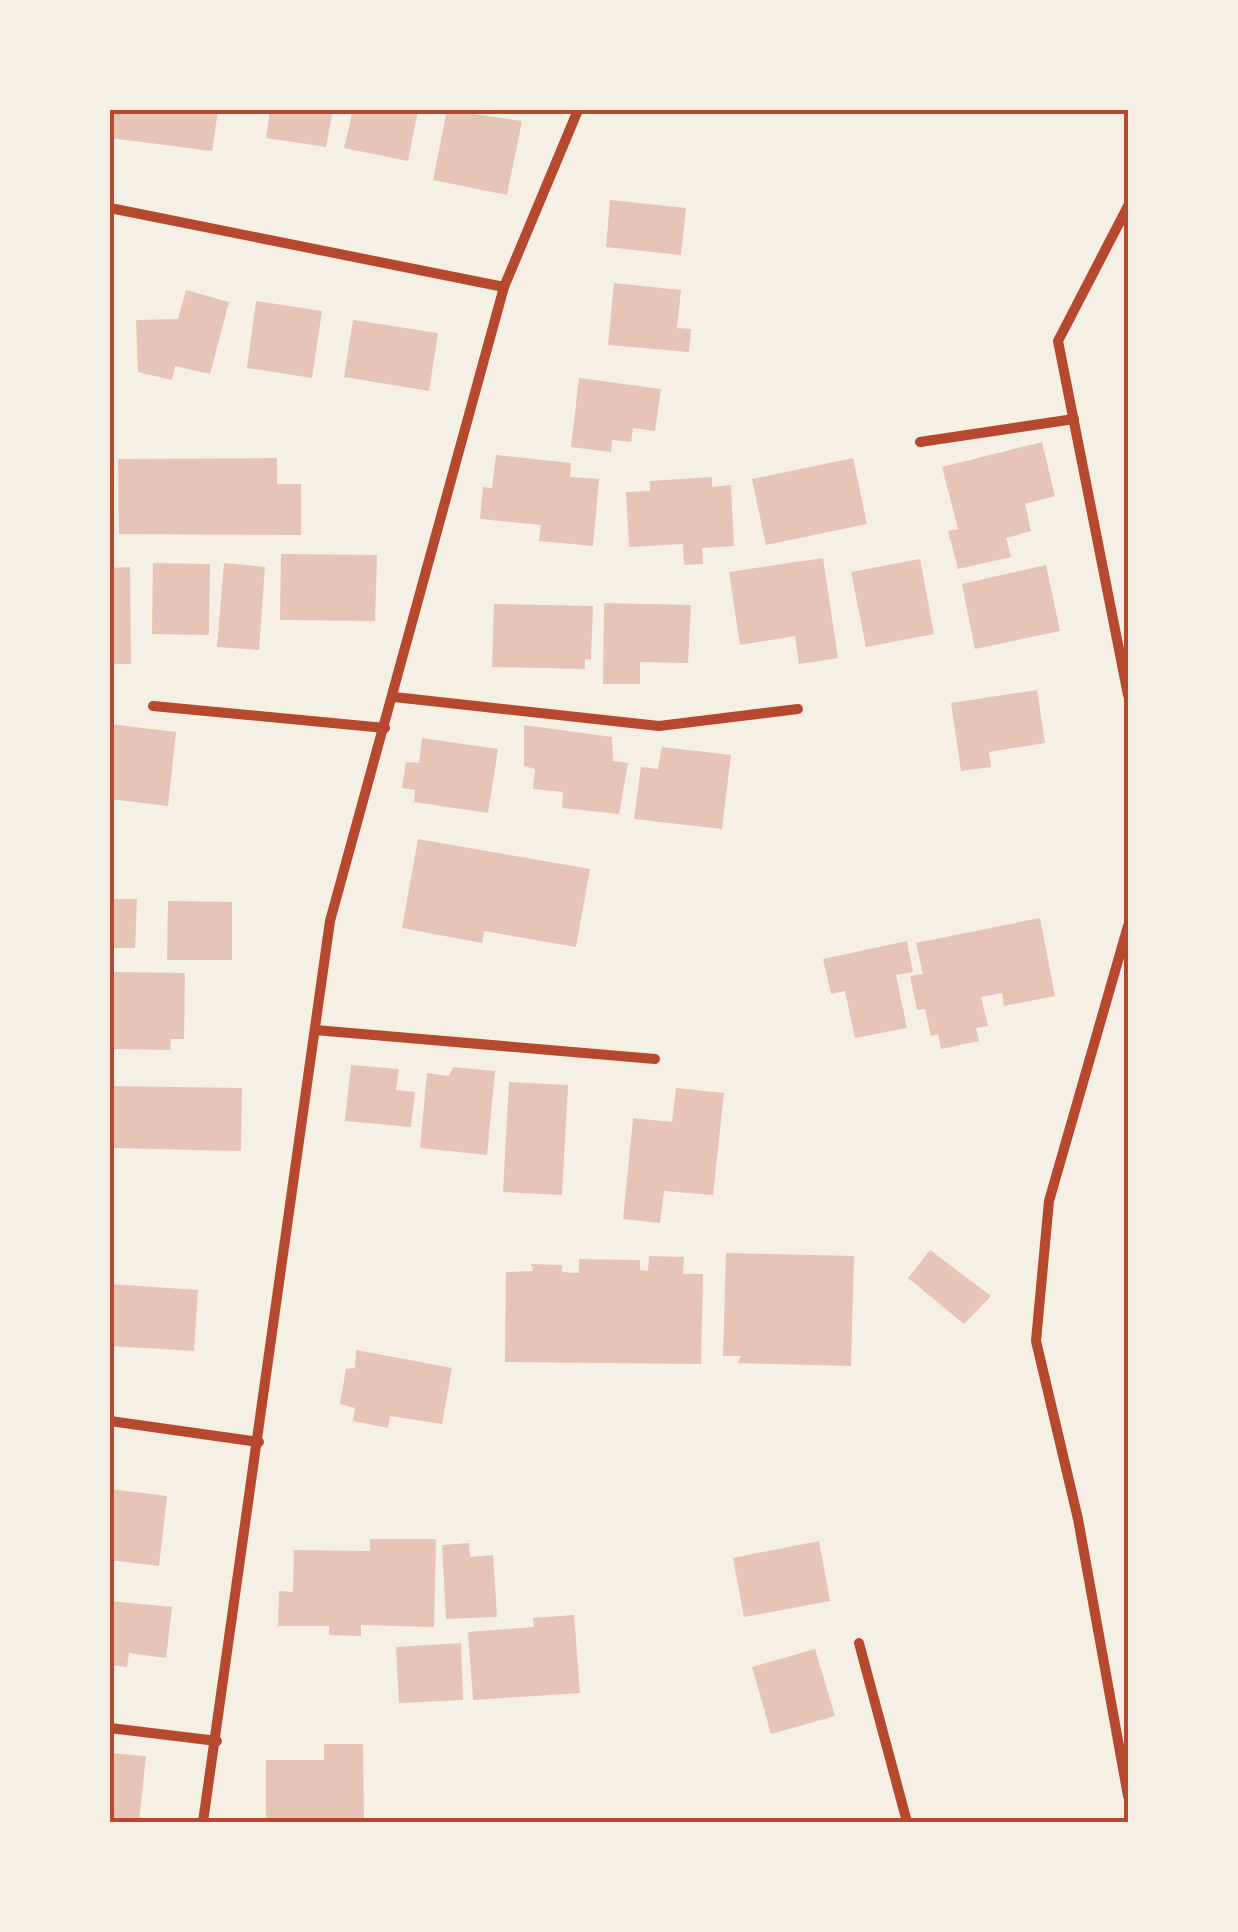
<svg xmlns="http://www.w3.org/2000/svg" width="1238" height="1932" font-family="Ubuntu,sans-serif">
  <rect width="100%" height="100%" fill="#f6efe4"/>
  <g fill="#e6c5b7">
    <path d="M110,110H218L212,151L110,138Z"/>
    <path d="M270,110H333L326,147L266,138Z"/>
    <path d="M353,110H418L408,161L344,148Z"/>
    <path d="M447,110L522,121L507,195L433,180Z"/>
    <path d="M610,200L686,208L681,255L606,247Z"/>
    <path d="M614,283L681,290L677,328L691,329L689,352L608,345Z"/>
    <path d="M186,290L229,302L210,374L175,366L172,380L138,372L136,320L178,319Z"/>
    <path d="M256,301L322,311L312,378L247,368Z"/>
    <path d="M353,320L438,333L429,391L344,377Z"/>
    <path d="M579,378L661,389L655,431L633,428L631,442L612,440L611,452L571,447Z"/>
    <path d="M1042,442L1055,496L1025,504L1031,531L1006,538L1011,557L958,569L948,531L958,529L942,467Z"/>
    <path d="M496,455L571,463L570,477L599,479L593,546L539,541L541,525L480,519L483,487L492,488Z"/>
    <path d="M277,458V484H301V535L119,534L118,459Z"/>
    <path d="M853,458L867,524L766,545L752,479Z"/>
    <path d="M712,477V487L731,485L734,546L702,548L703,564L684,565L683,544L629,547L626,492L650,491V481Z"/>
    <path d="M281,554L377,555L375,621L280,620Z"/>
    <path d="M823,558L838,658L799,664L795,636L740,645L729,572Z"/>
    <path d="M920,559L934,634L866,647L851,572Z"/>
    <path d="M153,563L210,564L209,635L152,634Z"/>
    <path d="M224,563L265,567L259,650L217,647Z"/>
    <path d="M1046,565L1060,631L975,649L962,584Z"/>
    <path d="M130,567L131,664H110V568Z"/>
    <path d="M604,603L691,605L688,663L640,662V684H603Z"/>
    <path d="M494,604L593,606L591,660L585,659V669L492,667Z"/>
    <path d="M1037,690L1045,743L989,752L991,767L961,771L951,703Z"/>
    <path d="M110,724L176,732L168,806L110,799Z"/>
    <path d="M524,725L612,737L613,761L628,763L619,814L562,808L563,792L533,789L535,769L524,766Z"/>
    <path d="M422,738L498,749L488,813L414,802L415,790L402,788L406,762L419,763Z"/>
    <path d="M662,747L731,755L722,829L634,819L641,767L658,769Z"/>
    <path d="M418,839L590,869L576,947L484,931L482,943L402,928Z"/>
    <path d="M110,899H137L135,948H110Z"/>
    <path d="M168,901L232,902V960H167Z"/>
    <path d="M1040,918L1055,996L1004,1006L1002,993L981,997L988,1026L976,1028L979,1041L941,1049L938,1034L931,1036L925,1009L917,1010L910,976L923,974L916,943Z"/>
    <path d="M907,941L913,972L896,975L907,1028L855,1038L845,991L831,994L823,959Z"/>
    <path d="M110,972L185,973L184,1039H171L170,1050L110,1049Z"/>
    <path d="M351,1065L399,1069L396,1090L415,1092L411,1127L345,1121Z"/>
    <path d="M453,1067L495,1071L487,1155L420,1148L427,1073L449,1076Z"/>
    <path d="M509,1082L568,1085L562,1195L503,1192Z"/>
    <path d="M110,1086L242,1088L241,1151L110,1148Z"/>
    <path d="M676,1088L724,1093L713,1195L664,1191L660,1223L623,1219L633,1118L672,1122Z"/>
    <path d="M930,1250L991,1296L964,1324L908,1278Z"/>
    <path d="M726,1253L854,1256L851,1366L738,1363L741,1356H723Z"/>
    <path d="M649,1256L684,1257L683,1274H703L701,1364L505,1362L506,1272L533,1271L531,1264L562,1265V1272L579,1273V1259L640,1260V1270L648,1271Z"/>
    <path d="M110,1284L198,1290L194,1351L110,1346Z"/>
    <path d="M356,1350L452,1368L442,1424L390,1416L388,1428L353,1421L355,1408L340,1404L346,1369L355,1368Z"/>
    <path d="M110,1489L167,1496L159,1566L110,1560Z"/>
    <path d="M370,1539H436L434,1627L361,1625V1636L329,1635V1626H278L279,1591L293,1592L294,1550L370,1551Z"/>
    <path d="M819,1541L830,1601L744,1617L733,1558Z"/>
    <path d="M469,1543L470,1557L493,1555L497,1617L446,1619L442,1545Z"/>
    <path d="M110,1601L172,1607L166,1658L129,1653L127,1667L110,1665Z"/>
    <path d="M574,1615L580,1693L473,1700L468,1632L534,1627L533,1618Z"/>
    <path d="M461,1643L463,1700L399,1703L396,1647Z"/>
    <path d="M815,1649L835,1716L771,1734L752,1667Z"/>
    <path d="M324,1744H363L364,1822L266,1818V1760H324Z"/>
    <path d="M110,1753L146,1756L139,1822H110Z"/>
  </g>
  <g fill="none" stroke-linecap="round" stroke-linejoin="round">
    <g stroke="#b5482f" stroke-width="10">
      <path d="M1128,206L1058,341L1128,695"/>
      <path d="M110,208L504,287"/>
      <path d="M920,442L1074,419"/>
      <path d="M394,697L659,726L798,709"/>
      <path d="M153,706L385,728"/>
      <path d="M1128,926L1049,1201L1036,1341L1078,1519L1128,1796"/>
      <path d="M315,1030L655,1059"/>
      <path d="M110,1421L259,1442"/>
      <path d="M859,1643L907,1822"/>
      <path d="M110,1728L217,1741"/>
      <path d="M203,1822L330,921L504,287L578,110"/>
    </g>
  </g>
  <rect width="1238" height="1932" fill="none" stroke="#f6efe4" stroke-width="225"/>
  <rect x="112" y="112" width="1014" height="1708" fill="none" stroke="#b5482f" stroke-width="4"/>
</svg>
